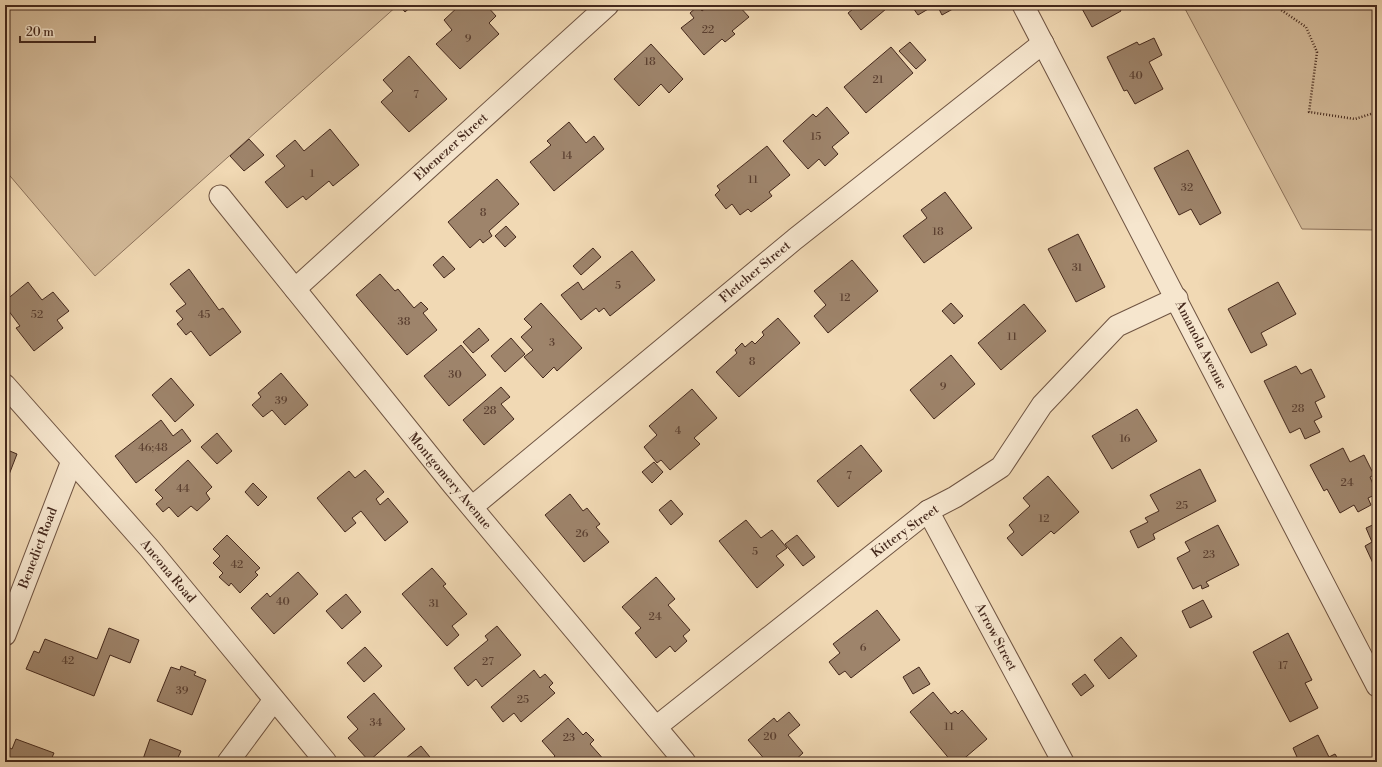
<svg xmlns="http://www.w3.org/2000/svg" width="1382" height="767" font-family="'Libre Bodoni',serif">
  <rect width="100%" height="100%" fill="#f1d9b4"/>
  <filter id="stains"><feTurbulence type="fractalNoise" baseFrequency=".005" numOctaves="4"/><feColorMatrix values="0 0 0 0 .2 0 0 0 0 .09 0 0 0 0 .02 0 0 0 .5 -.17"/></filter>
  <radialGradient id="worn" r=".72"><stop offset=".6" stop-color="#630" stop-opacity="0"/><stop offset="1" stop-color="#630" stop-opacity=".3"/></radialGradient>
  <g fill="#d4bb9a" stroke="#8c725b">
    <path d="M5,5H398L95,276L5,170Z"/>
    <path d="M1183,5H1377V230L1302,229Z"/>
  </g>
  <g fill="#9e846b" stroke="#44281c">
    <path d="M399,5H413L405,12Z"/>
    <path d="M460,5H486L496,16L489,23L499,34L460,69L436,44L452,30L444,20Z"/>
    <path d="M709,5H738L749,17L732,31L735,34L725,42L722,39L704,55L681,28L694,18L690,13L698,6L702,11Z"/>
    <path d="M858,5H882L886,9L861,30L848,13Z"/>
    <path d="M911,5H935L918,15Z"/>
    <path d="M937,5H960L942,15Z"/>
    <path d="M1080,5H1118L1121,11L1092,27Z"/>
    <path d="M1154,38L1162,55L1149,62L1163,89L1135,104L1127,90L1124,91L1107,57L1137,42L1139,45Z"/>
    <path d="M910,42L926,60L916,69L899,51Z"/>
    <path d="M651,44L683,79L669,93L661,84L639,106L614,79Z"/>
    <path d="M891,47L913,73L866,113L844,87Z"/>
    <path d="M409,56L447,99L409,132L381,102L393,91L383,80Z"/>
    <path d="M827,107L849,133L832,147L838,154L825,166L819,159L808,169L783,141L813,114L816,117Z"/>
    <path d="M569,122L586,143L594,136L604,149L554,191L530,162L551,145L547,141Z"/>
    <path d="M330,129L359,165L333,186L329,181L306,200L303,196L287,208L265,182L285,166L276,156L295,140L304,151Z"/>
    <path d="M249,139L264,155L244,171L230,156Z"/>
    <path d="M767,146L790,175L769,192L772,196L751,212L748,209L740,215L732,204L726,209L715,195L720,190L717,186Z"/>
    <path d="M1188,150L1221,213L1200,225L1191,209L1179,215L1154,168Z"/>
    <path d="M497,179L519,204L489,231L492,236L483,243L480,239L470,248L448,222Z"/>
    <path d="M945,192L972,228L924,263L903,236L927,218L921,210Z"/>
    <path d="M506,226L516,237L505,247L495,236Z"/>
    <path d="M1078,234L1105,287L1076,302L1048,249Z"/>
    <path d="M593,248L601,257L581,275L573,266Z"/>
    <path d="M632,251L655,280L610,316L604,308L599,312L596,308L581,320L561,295L578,282L583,290Z"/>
    <path d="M443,256L455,269L444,278L433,265Z"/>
    <path d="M852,260L878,291L828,333L814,316L826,305L814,291Z"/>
    <path d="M189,269L219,310L223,308L241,332L210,356L191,331L186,335L177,324L183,319L176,311L186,304L170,284Z"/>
    <path d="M380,274L395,291L398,289L414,308L421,302L428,309L423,313L437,330L407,355L356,295Z"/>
    <path d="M28,282L42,300L53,292L69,311L57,320L63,328L34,351L16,328L20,326L5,306V301Z"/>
    <path d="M1278,282L1296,314L1261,333L1267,345L1251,353L1228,309Z"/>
    <path d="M541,303L582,348L557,371L554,367L543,378L524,357L533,350L521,337L532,327L524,319Z"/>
    <path d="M951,303L963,316L954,324L942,311Z"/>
    <path d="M1024,304L1046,331L1001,370L978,343Z"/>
    <path d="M778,318L800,343L739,397L716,372L737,353L735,350L742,343L745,347L752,341L755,344L764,335L762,332Z"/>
    <path d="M479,328L489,340L473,353L463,342Z"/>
    <path d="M511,338L525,354L505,372L491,356Z"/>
    <path d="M461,345L486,375L449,406L424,376Z"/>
    <path d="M951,355L975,384L934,419L910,390Z"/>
    <path d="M1296,366L1301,374L1311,369L1325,397L1315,402L1322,417L1314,421L1320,432L1305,439L1300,428L1290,433L1264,381Z"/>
    <path d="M281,373L308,405L285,425L272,410L263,417L252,405L261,397L258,393Z"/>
    <path d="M171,378L194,405L175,422L152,395Z"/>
    <path d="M501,387L510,397L501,404L514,419L484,445L463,420Z"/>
    <path d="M692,389L717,418L694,438L700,444L670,470L661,460L657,463L644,447L657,435L649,426Z"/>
    <path d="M1137,409L1157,441L1112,469L1092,436Z"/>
    <path d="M161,420L173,436L182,429L191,441L136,483L115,456Z"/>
    <path d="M217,433L232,451L217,464L201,447Z"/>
    <path d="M861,445L882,471L838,507L817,481Z"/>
    <path d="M1343,448L1350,462L1364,455L1374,475L1370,477L1377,494L1368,498L1371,505L1358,512L1354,505L1340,513L1327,489L1324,491L1310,465Z"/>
    <path d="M5,449L17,454L5,485Z"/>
    <path d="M188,460L212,487L206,493L210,499L197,511L191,506L178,517L169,507L163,512L156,504L163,498L155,490Z"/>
    <path d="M654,462L663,472L652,483L642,472Z"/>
    <path d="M1200,469L1216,501L1153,534L1155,539L1138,548L1130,531L1148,522L1145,518L1159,511L1150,495Z"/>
    <path d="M365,470L384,492L376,499L380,505L388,498L408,522L385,541L361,511L352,518L356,523L345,532L317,498L349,471L355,478Z"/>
    <path d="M1048,476L1079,512L1054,534L1051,531L1022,556L1007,538L1014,532L1009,525L1030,506L1023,498Z"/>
    <path d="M253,483L267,497L258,506L245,492Z"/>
    <path d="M570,494L583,511L587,508L600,524L596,527L609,542L584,562L545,515Z"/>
    <path d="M671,500L683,514L671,525L659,510Z"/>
    <path d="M746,520L761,538L772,530L787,548L776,556L784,565L757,588L719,541Z"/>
    <path d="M1377,523V572L1365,546L1372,542L1366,528Z"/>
    <path d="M1218,525L1239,565L1206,582L1209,586L1202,589L1201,585L1193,589L1177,558L1190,551L1185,542Z"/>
    <path d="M227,535L260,568L255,572L258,575L240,593L231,583L229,586L219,577L223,573L213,563L220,556L213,549Z"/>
    <path d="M797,535L815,557L803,566L785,544Z"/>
    <path d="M432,568L446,584L443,586L467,614L452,626L459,635L447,646L402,594Z"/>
    <path d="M298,572L318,594L274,634L251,608L267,593L270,597Z"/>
    <path d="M656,577L675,599L668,605L690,630L683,636L687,641L675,652L670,646L656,658L635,633L641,628L622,607Z"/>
    <path d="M346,594L361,612L342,629L326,611Z"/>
    <path d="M1203,600L1212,617L1190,628L1182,611Z"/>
    <path d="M877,610L900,640L851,678L845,671L839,675L829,662L840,653L833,644Z"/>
    <path d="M497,626L521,655L482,687L476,679L468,686L454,668L488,640L485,636Z"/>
    <path d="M109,628L139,640L130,663L110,655L94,696L26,669L34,651L39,653L45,639L97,659Z"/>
    <path d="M1288,633L1312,680L1305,683L1318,708L1290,722L1253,652Z"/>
    <path d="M1121,637L1137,656L1109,679L1094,660Z"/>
    <path d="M365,647L382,666L364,682L347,663Z"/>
    <path d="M181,666L196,672L194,675L206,680L192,715L157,701L171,667L180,670Z"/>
    <path d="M919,667L930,684L913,694L903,677Z"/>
    <path d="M534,670L540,678L545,674L553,683L549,687L555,693L521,722L514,713L503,722L491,707Z"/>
    <path d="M1085,674L1094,686L1081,696L1072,684Z"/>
    <path d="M933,692L951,714L955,711L958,714L962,710L987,739L960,762H952L910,712Z"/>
    <path d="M374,693L405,729L369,761L348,738L358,729L347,717Z"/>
    <path d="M789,712L800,725L788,735L803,753L793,762H767L748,740L774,718L777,722Z"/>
    <path d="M568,718L583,735L586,732L594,740L590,744L606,762H549L555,756L542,741Z"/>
    <path d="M1318,735L1329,757L1335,754L1340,762H1287L1297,757L1293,748Z"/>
    <path d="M16,739L54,753L50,762H6L8,758L5,757L6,746L12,749Z"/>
    <path d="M150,739L181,751L176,762H142Z"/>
    <path d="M421,746L434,762H401Z"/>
  </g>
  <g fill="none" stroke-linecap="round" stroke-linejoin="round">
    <defs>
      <g id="minor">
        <path d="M1023,5L1377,686"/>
        <path d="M220,196L453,485L685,762"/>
        <path d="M295,289L608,5"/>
        <path d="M5,385L150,549L326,762"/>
        <path d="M472,507L795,239L1043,43"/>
        <path d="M928,511L1063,762"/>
        <path d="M5,635L72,461"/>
        <path d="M656,727L928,511L955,497L1001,467L1042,405L1117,326L1177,298"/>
        <path d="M228,762L274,700"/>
      </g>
    </defs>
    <use href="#minor" stroke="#6f5442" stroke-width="23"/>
    <path stroke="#44281c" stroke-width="2.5" stroke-dasharray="1 2" stroke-linecap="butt" d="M1274,5L1306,27L1317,52L1309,112L1355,119L1377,112"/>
    <use href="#minor" stroke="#f6e6ce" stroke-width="21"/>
  </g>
  <g text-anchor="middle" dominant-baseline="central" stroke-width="3" stroke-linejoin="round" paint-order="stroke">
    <g font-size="11" fill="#5a3f30">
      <text x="708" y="30">22</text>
      <text x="468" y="39">9</text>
      <text x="650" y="62">18</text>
      <text x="1136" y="76">40</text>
      <text x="878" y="80">21</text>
      <text x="416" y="95">7</text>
      <text x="816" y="137">15</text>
      <text x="567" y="156">14</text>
      <text x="312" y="174">1</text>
      <text x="753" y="180">11</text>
      <text x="1187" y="188">32</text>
      <text x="483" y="213">8</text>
      <text x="938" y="232">18</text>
      <text x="1077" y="268">31</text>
      <text x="618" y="286">5</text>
      <text x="845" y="298">12</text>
      <text x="37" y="315">52</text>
      <text x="204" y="315">45</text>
      <text x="404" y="322">38</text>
      <text x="1012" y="337">11</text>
      <text x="552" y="343">3</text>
      <text x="752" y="362">8</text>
      <text x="455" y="375">30</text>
      <text x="943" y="387">9</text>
      <text x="281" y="401">39</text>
      <text x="1298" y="409">28</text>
      <text x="490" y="411">28</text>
      <text x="678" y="431">4</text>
      <text x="1125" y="439">16</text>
      <text x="153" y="448">46;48</text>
      <text x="849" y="476">7</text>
      <text x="1347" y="483">24</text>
      <text x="183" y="489">44</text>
      <text x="1182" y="506">25</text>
      <text x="1044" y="519">12</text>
      <text x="582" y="534">26</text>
      <text x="755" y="552">5</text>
      <text x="1209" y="555">23</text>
      <text x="237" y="565">42</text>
      <text x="283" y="602">40</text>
      <text x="434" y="604">31</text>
      <text x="655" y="617">24</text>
      <text x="863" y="648">6</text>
      <text x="68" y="661">42</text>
      <text x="488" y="662">27</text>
      <text x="1283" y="666">17</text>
      <text x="182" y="691">39</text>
      <text x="523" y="700">25</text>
      <text x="376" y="723">34</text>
      <text x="949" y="727">11</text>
      <text x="770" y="737">20</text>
      <text x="569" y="738">23</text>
    </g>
    <g font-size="13" fill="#44281c" stroke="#f6e6ce">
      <text transform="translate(451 147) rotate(-42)">Ebenezer Street</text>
      <text transform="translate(755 272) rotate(-40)">Fletcher Street</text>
      <text transform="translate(1201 345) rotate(63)">Amanola Avenue</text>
      <text transform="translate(450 481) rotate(50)">Montgomery Avenue</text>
      <text transform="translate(905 531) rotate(-36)">Kittery Street</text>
      <text transform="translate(38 548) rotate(-69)">Benedict Road</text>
      <text transform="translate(168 571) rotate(50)">Ancona Road</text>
      <text transform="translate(996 637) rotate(62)">Arrow Street</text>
    </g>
  </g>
  <rect width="1382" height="767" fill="none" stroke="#f1d9b4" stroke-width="20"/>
  <rect x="6" y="6" width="1370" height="755" fill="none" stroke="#44281c" stroke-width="2"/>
  <rect x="10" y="10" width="1362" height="747" fill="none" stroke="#44281c"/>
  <path d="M20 36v6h75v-6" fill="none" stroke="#44281c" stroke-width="2"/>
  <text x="26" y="36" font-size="12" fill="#44281c" stroke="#f6e6ce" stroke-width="3" paint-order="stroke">20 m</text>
  <rect width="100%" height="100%" filter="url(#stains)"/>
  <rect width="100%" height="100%" fill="url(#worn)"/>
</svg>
